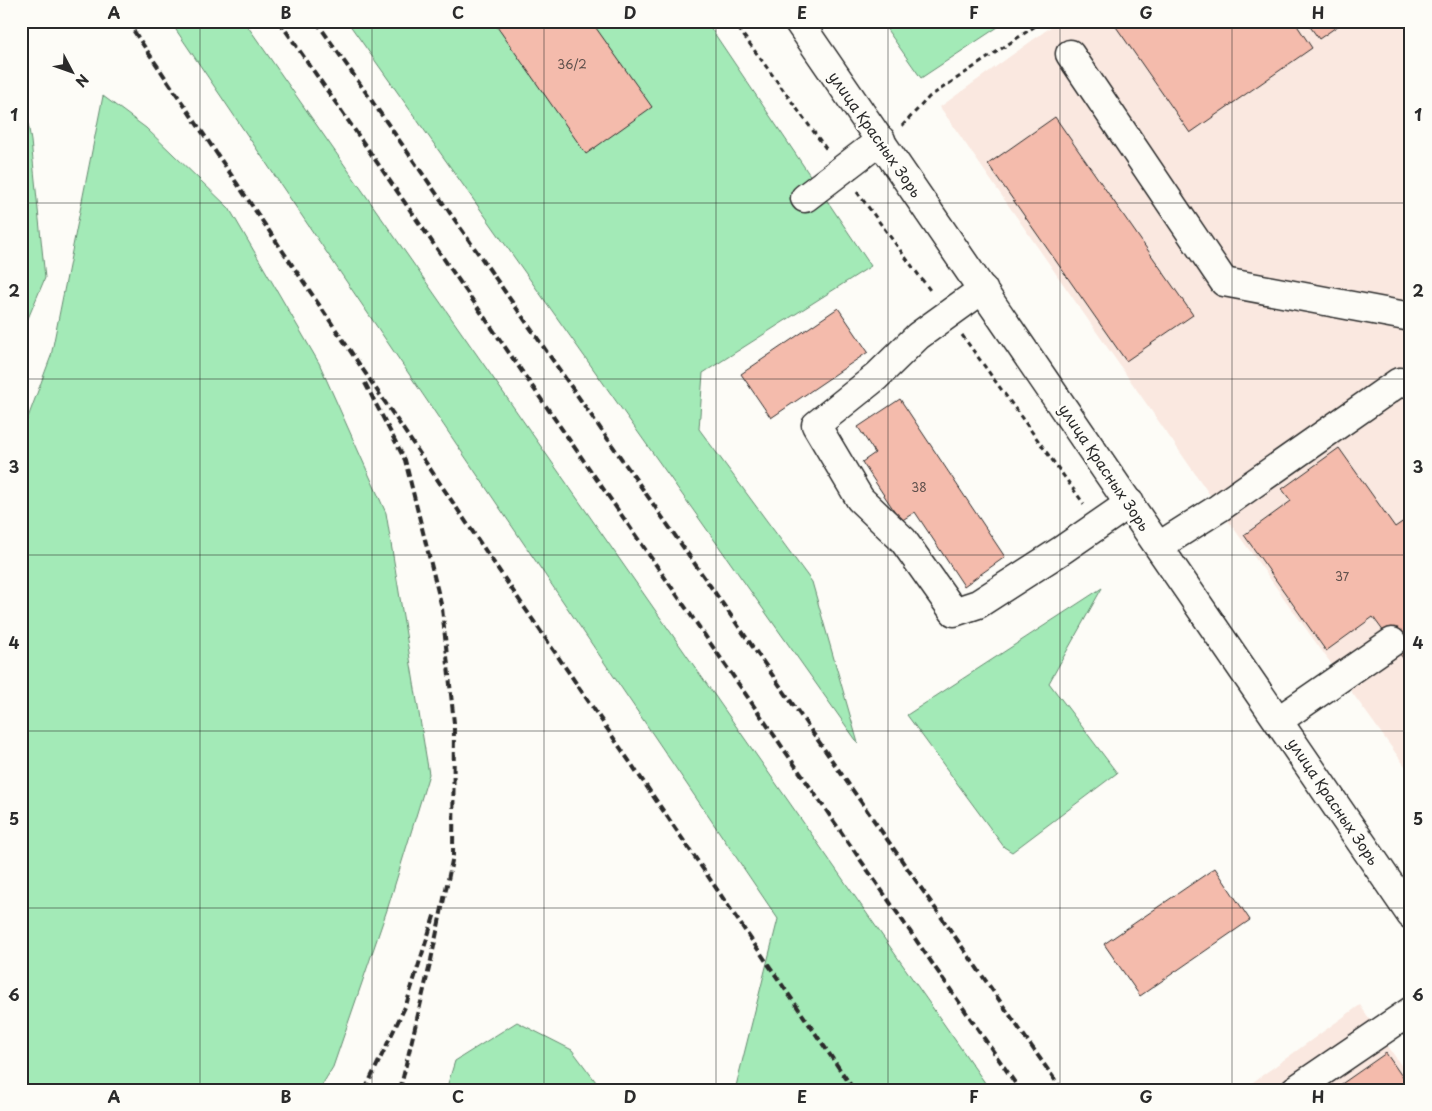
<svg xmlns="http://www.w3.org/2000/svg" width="1432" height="1111" font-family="'Playpen Sans',sans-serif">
  <rect width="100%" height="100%" fill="#fdfcf7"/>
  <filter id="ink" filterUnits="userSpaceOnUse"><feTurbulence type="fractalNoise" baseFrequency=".02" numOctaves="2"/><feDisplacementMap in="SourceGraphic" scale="10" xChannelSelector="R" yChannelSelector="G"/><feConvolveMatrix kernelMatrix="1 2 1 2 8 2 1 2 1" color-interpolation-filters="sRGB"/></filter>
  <g filter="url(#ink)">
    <g fill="#fae8e0">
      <path d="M1059,21H1411L1410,773L1219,508L940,107Z"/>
      <path d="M1360,1005L1411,1080V1090H1242Z"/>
    </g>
    <g fill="#a3eab7" stroke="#678a71">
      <path d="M170,21H244L990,1090H735L778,919Z"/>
      <path d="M347,21H706L871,266L703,373L699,429L812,582L858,743Z"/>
      <path d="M881,21H1007L921,78Z"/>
      <path d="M21,81L31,141L45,278L21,335Z"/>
      <path d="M103,96L146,128L229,208L319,363L386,513L429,774L388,907L333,1067L319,1090H21V436L51,356Z"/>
      <path d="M1102,588L1049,683L1117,773L1012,852L1004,847L907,715Z"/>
      <path d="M517,1022L572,1050L602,1090H446L455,1061Z"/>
    </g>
    <g fill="#f4bbac" stroke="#2b2b2b">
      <path d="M493,21H591L652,107L586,154Z"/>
      <path d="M1112,21H1294L1312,48L1190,133Z"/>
      <path d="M1306,21H1345L1319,39Z"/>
      <path d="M1055,117L1193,315L1126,361L988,164Z"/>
      <path d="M838,308L868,352L771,418L741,374Z"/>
      <path d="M900,399L1005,557L964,586L915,512L901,521L862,462L875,453L858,427Z"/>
      <path d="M1339,448L1395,527L1411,516V669L1373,617L1326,651L1244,535L1291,501L1282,489Z"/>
      <path d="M1215,868L1250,920L1140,996L1104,944Z"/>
      <path d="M1386,1053L1410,1088L1407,1090H1333Z"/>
    </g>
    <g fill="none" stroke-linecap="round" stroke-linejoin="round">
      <defs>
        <g id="minor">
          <path d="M798,21L1411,915"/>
          <path d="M1070,54L1224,282L1411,317"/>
          <path d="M805,198L881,140"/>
          <path d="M983,289L918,336L876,377L816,425L860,499L903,540L954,612L978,604L1062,550L1130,503"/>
          <path d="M1159,546L1219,508L1399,382L1411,383"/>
          <path d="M1279,720L1392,642"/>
          <path d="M1295,1090L1411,1011"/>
        </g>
      </defs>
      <use href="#minor" stroke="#2b2b2b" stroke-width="31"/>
      <g stroke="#2b2b2b" stroke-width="3" stroke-dasharray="5 4" stroke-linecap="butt">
        <path d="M733,21L827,150"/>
        <path d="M902,126L929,97L1043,21"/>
        <path d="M857,192L932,293"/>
        <path d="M962,335L1084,504"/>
      </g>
      <use href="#minor" stroke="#fdfcf7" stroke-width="28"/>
      <g stroke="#2b2b2b" stroke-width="4" stroke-dasharray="8 4" stroke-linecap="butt">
        <path d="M127,21L481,544L854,1090"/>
        <path d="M279,21L1020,1090"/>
        <path d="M316,21L1062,1090"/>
        <path d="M365,383L405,460L442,608L454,723L453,856L431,960L400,1090"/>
        <path d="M365,1090L406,1005L435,913"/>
      </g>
    </g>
  </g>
  <path fill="none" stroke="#2b2b2b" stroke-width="1" stroke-opacity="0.55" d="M200,21V1090M372,21V1090M544,21V1090M716,21V1090M888,21V1090M1060,21V1090M1232,21V1090M21,203H1411M21,379H1411M21,555H1411M21,731H1411M21,908H1411"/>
  <g text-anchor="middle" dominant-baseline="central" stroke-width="5" stroke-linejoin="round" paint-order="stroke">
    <g font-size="12" fill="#5d4f4b">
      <text x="572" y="64">36/2</text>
      <text x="919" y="487">38</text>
      <text x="1342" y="576">37</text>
    </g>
    <g font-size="15" fill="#2b2b2b" stroke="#fdfcf7">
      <text transform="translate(876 134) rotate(55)">улица Красных Зорь</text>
      <text transform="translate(1105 467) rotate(56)">улица Красных Зорь</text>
      <text transform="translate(1334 801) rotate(56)">улица Красных Зорь</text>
    </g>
  </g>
  <rect width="1432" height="1111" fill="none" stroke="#fdfcf7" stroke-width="55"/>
  <g transform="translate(72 72) rotate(131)" stroke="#fdfcf7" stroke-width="4" paint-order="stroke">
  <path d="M0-4L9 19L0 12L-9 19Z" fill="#2b2b2b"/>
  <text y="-8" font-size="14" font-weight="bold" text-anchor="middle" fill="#2b2b2b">N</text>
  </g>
  <rect x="28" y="28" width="1376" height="1056" fill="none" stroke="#2b2b2b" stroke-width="2"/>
  <g font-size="16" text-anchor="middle" font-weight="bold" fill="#2b2b2b">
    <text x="114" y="19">A</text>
    <text x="286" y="19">B</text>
    <text x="458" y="19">C</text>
    <text x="630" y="19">D</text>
    <text x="802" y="19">E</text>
    <text x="974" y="19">F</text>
    <text x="1146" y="19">G</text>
    <text x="1318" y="19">H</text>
    <text x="14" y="121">1</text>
    <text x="1418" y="121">1</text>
    <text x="14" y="297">2</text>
    <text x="1418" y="297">2</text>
    <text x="14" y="473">3</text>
    <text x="1418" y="473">3</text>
    <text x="14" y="649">4</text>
    <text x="1418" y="649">4</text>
    <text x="14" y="825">5</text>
    <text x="1418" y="825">5</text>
    <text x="14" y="1001">6</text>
    <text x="1418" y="1001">6</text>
    <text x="114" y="1103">A</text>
    <text x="286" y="1103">B</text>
    <text x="458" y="1103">C</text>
    <text x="630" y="1103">D</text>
    <text x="802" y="1103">E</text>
    <text x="974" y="1103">F</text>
    <text x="1146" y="1103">G</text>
    <text x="1318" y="1103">H</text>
  </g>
</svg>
